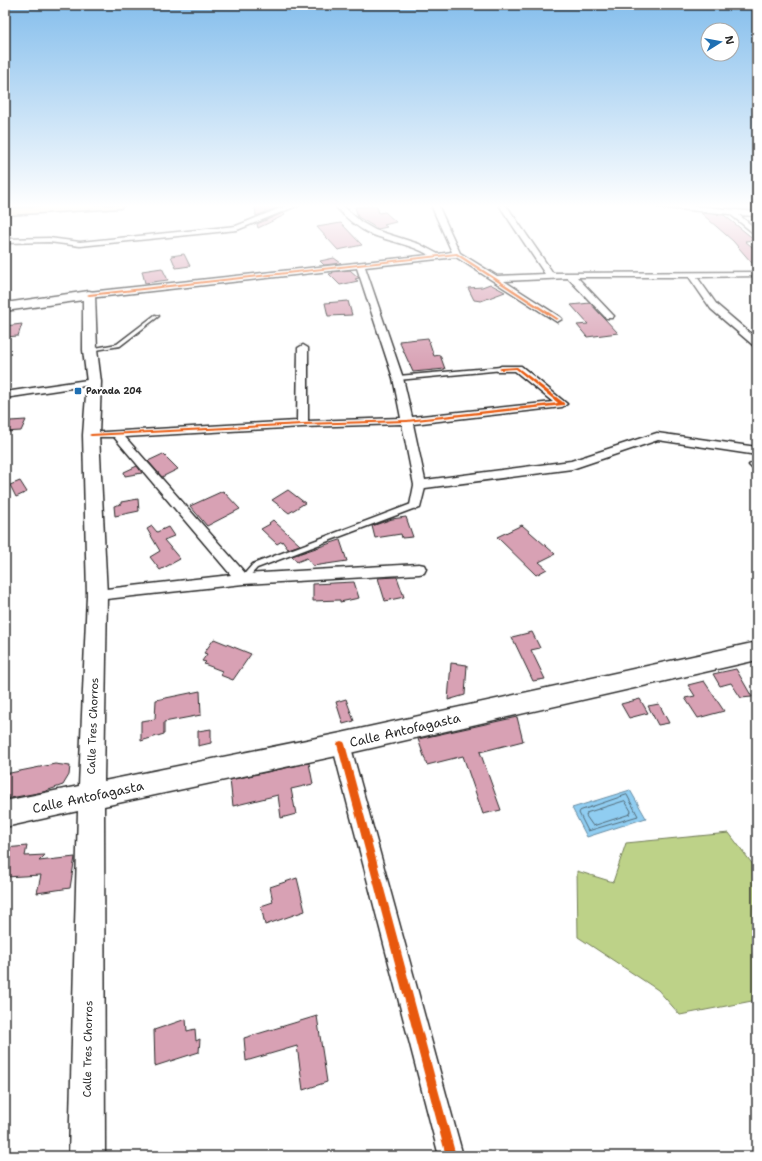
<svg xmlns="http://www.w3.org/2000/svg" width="762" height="1161" font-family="'Shantell Sans',sans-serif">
  <rect width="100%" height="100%" fill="#fff"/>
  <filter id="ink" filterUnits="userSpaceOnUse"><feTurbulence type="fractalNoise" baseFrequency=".025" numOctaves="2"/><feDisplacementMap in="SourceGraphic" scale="8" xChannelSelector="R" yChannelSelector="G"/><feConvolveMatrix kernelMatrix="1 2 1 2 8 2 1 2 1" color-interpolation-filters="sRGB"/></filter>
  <g filter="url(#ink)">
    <path fill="#bdd288" stroke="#747e5a" d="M729,833L757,870V1000L680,1015L658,990L578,937L577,871L613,882L626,843Z"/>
    <path fill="#90cdf1" stroke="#688ca2" d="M630,790L646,818L587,837L572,808Z"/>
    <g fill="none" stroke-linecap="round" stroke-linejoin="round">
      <g stroke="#536c7a" stroke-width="1">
        <path d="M627,795L638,816L588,831L579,813L580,811Z"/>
        <path d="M625,801L631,811L630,814L593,826L586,816L587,813Z"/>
      </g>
      <path fill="#90cdf1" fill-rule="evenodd" d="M725,205H757V211L731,209Z"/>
    </g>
    <g fill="#d8a1b4" stroke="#2b2b2b">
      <path d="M255,206H276L278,207L256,216Z"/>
      <path d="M377,206L379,213L385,212L396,222L384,225L387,227L378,229L358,217L355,207Z"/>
      <path d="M283,213L285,215L258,228L257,224Z"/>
      <path d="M701,213L724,215L755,240L745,241L757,251V269L733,241Z"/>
      <path d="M341,223L362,245L338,250L317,227Z"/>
      <path d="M184,254L190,266L176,268L171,256Z"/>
      <path d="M334,258L341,263L324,265L320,261Z"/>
      <path d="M162,268L168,280L145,283L142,271Z"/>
      <path d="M350,270L359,278L355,279L358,281L340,285L329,274L333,273L332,272Z"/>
      <path d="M490,284L505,292L481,301L474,300L468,288L482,287Z"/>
      <path d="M348,301L352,315L328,316L325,303Z"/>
      <path d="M590,303L618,333L587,337L577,325L588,324L571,305Z"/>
      <path d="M22,324L18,336L5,337V326Z"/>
      <path d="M428,338L434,356L440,355L445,369L413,372L399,341Z"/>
      <path d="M26,420L21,431L5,432L10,421Z"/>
      <path d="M163,454L178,469L162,477L148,461Z"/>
      <path d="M137,466L142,473L125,476L124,472Z"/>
      <path d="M20,481L27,492L16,497L10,485Z"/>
      <path d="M288,490L305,503L289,513L272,500Z"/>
      <path d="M223,491L240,509L207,526L190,506Z"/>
      <path d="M138,499L139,511L115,516L114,506L121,504V502Z"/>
      <path d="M406,517L413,537L402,538L401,534L375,538L372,526L392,519Z"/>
      <path d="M273,520L275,522L300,545L288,549L282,541L277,544L261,529L270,524L269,523Z"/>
      <path d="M522,525L555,554L539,562L547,569L536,575L497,537Z"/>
      <path d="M152,526L157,532L168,527L174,536L164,540L180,559L160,570L150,557L160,551L147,529Z"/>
      <path d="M340,540L347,561L313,566L307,558L297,562L292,556Z"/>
      <path d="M397,577L404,597L385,601L378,578Z"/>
      <path d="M354,582L359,598L340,602V600L313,601V584Z"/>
      <path d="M532,632L540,648L531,650L545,679L533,681L512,637Z"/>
      <path d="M214,639L251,654L233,680L220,675L222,671L204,664L206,662L202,661L207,654L204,653Z"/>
      <path d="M451,663L467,665L465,695L448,700Z"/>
      <path d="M736,669L752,697L741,698L731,683L720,686L713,674Z"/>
      <path d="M704,681L724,711L698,718L685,698L695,696L688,685Z"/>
      <path d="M200,691L201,715L164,722V734L141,741V721L155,719L156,700Z"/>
      <path d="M346,699L354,721L343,724L336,702Z"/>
      <path d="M640,699L648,713L629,718L621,704Z"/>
      <path d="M659,704L669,723L658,725L648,706Z"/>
      <path d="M517,717L523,741L480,752L501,810L483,814L463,756L427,765L418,739Z"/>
      <path d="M211,729V743L198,746V731Z"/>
      <path d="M309,763L313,784L291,789L296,814L281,818L278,795L233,806L230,780Z"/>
      <path d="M55,764L70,766L69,775L63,785L43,792L5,799V774Z"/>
      <path d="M27,846L25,856L45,855L39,861L75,857L70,888L37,893L41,875L5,877V848Z"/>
      <path d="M297,878L305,911L265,925L261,906L273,902L270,887Z"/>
      <path d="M317,1016L327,1082L303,1090L297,1046L246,1061L244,1038Z"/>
      <path d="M186,1019L187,1031L195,1029L196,1041L200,1039L199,1052L155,1066L154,1030Z"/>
    </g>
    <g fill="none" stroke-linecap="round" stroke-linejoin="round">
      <defs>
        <g id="lane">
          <path d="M155,315L159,316L120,346L90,351L88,350L90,349L117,344Z"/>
          <path d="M501,367L504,369L503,370L398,380L395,378L398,376Z"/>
          <path d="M752,463L757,467V472L755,471L749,465Z"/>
          <path d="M414,503H418L419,505L418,507L257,568L245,581L243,582L240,579L253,564Z"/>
        </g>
        <g id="street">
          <path d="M288,205H299L237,230L80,246L49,242L5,243V239L49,238L80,242L236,226Z"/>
          <path d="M334,205H342L361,222L375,230L419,244L438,254L452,252L431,205H438L460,253L497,276L545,274L499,205H506L553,273L757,272V276L697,277L717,305L757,339V347L754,346L711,309L689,277H577L612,314L614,316L612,318H606L568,278L504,281L560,317L562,319L557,322L456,257L365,267L403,378L412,417L553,402L515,371H497L496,369L501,366H521L567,404L562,407L413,424L425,480L571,461L657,433L757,447V455L658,440L572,469L425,488L420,508L416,509L412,508L410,505L414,485L402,424L302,427L125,437L246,574L419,564L424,565L426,569L424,573L419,574L243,584L97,600L92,599L90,595L92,591L97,590L231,575L114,437H87L85,435L87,433L297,421L298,348L303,345L308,348V421L401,418L393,378L357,268L89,298L85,295L89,292L429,255C411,244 390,242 371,234C357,228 344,216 334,205Z"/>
          <path d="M655,205H687L757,212V216L739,215L757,230V236L730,214L658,207Z"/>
          <path d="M94,379L99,382L98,384L5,398V392Z"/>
          <path d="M341,736L347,738L350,744L463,1156H439L332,744L335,738Z"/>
        </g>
        <path id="secondary" d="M89,291L93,292L95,295L97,350L101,382L99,435L107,595L104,781L341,733L757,642V660L341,755L104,806L105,1156H69L78,811L5,827V801L79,786L87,595L83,435L87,382L83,350V300L5,311V303Z"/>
        <path id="primary" d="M57,205H125L120,208L5,215V209Z"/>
      </defs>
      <use href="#lane" stroke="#2b2b2b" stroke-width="3"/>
      <use href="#street" stroke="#2b2b2b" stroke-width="3"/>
      <use href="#secondary" stroke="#2b2b2b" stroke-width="3"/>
      <use href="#primary" stroke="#2b2b2b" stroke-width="3"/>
      <use href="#lane" fill="#fff" fill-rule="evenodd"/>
      <use href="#street" fill="#fff" fill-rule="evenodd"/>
      <use href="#secondary" fill="#fff" fill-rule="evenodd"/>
      <use href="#primary" fill="#f8deab" fill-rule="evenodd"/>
      <defs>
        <g id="cycleway">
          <path d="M457,253L559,319L556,320L456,255L89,296L87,295L89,294Z"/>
          <path d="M517,367L564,403V405L407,422L302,425L91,436L89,435L91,434L302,423L407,420L558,403L516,369L501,370L499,369L501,368Z"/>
          <path d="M341,741L344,742L345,744L456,1156H446L337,744L338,742Z"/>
        </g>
      </defs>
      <use href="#cycleway" stroke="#fff" stroke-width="2"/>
      <use href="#cycleway" fill="#e8590c" fill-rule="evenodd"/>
    </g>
  </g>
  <linearGradient id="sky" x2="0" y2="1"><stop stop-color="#85beec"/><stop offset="0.56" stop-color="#fff"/><stop offset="1" stop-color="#fff" stop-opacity="0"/></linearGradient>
  <rect width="762" height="368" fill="url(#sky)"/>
  <rect fill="#1f6fb2" stroke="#fff" stroke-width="1.5" x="74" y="387" width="8" height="8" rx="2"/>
  <g text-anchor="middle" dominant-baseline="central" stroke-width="4" stroke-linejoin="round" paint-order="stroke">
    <g font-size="9" font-weight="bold" fill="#2b2b2b" stroke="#fff" text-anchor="start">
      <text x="86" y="391">Parada 204</text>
    </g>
    <g font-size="11" fill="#2b2b2b" stroke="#fff">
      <text transform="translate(93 726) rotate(-88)">Calle Tres Chorros</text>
      <text transform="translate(88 1049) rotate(-89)">Calle Tres Chorros</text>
    </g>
    <g font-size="13" fill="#2b2b2b" stroke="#fff">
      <text transform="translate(405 730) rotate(-13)">Calle Antofagasta</text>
      <text transform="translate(88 797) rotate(-12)">Calle Antofagasta</text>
    </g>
  </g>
  <rect width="762" height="1161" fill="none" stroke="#fff" stroke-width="20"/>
  <rect x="10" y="10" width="742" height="1141" fill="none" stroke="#2b2b2b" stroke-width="1.5" filter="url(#ink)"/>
  <g transform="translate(720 42) rotate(79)"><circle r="19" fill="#ffffff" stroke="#aaaaaa"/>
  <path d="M0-3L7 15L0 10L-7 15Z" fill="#1f6fb2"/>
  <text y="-6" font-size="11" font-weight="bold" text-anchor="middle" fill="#2b2b2b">N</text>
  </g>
</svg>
